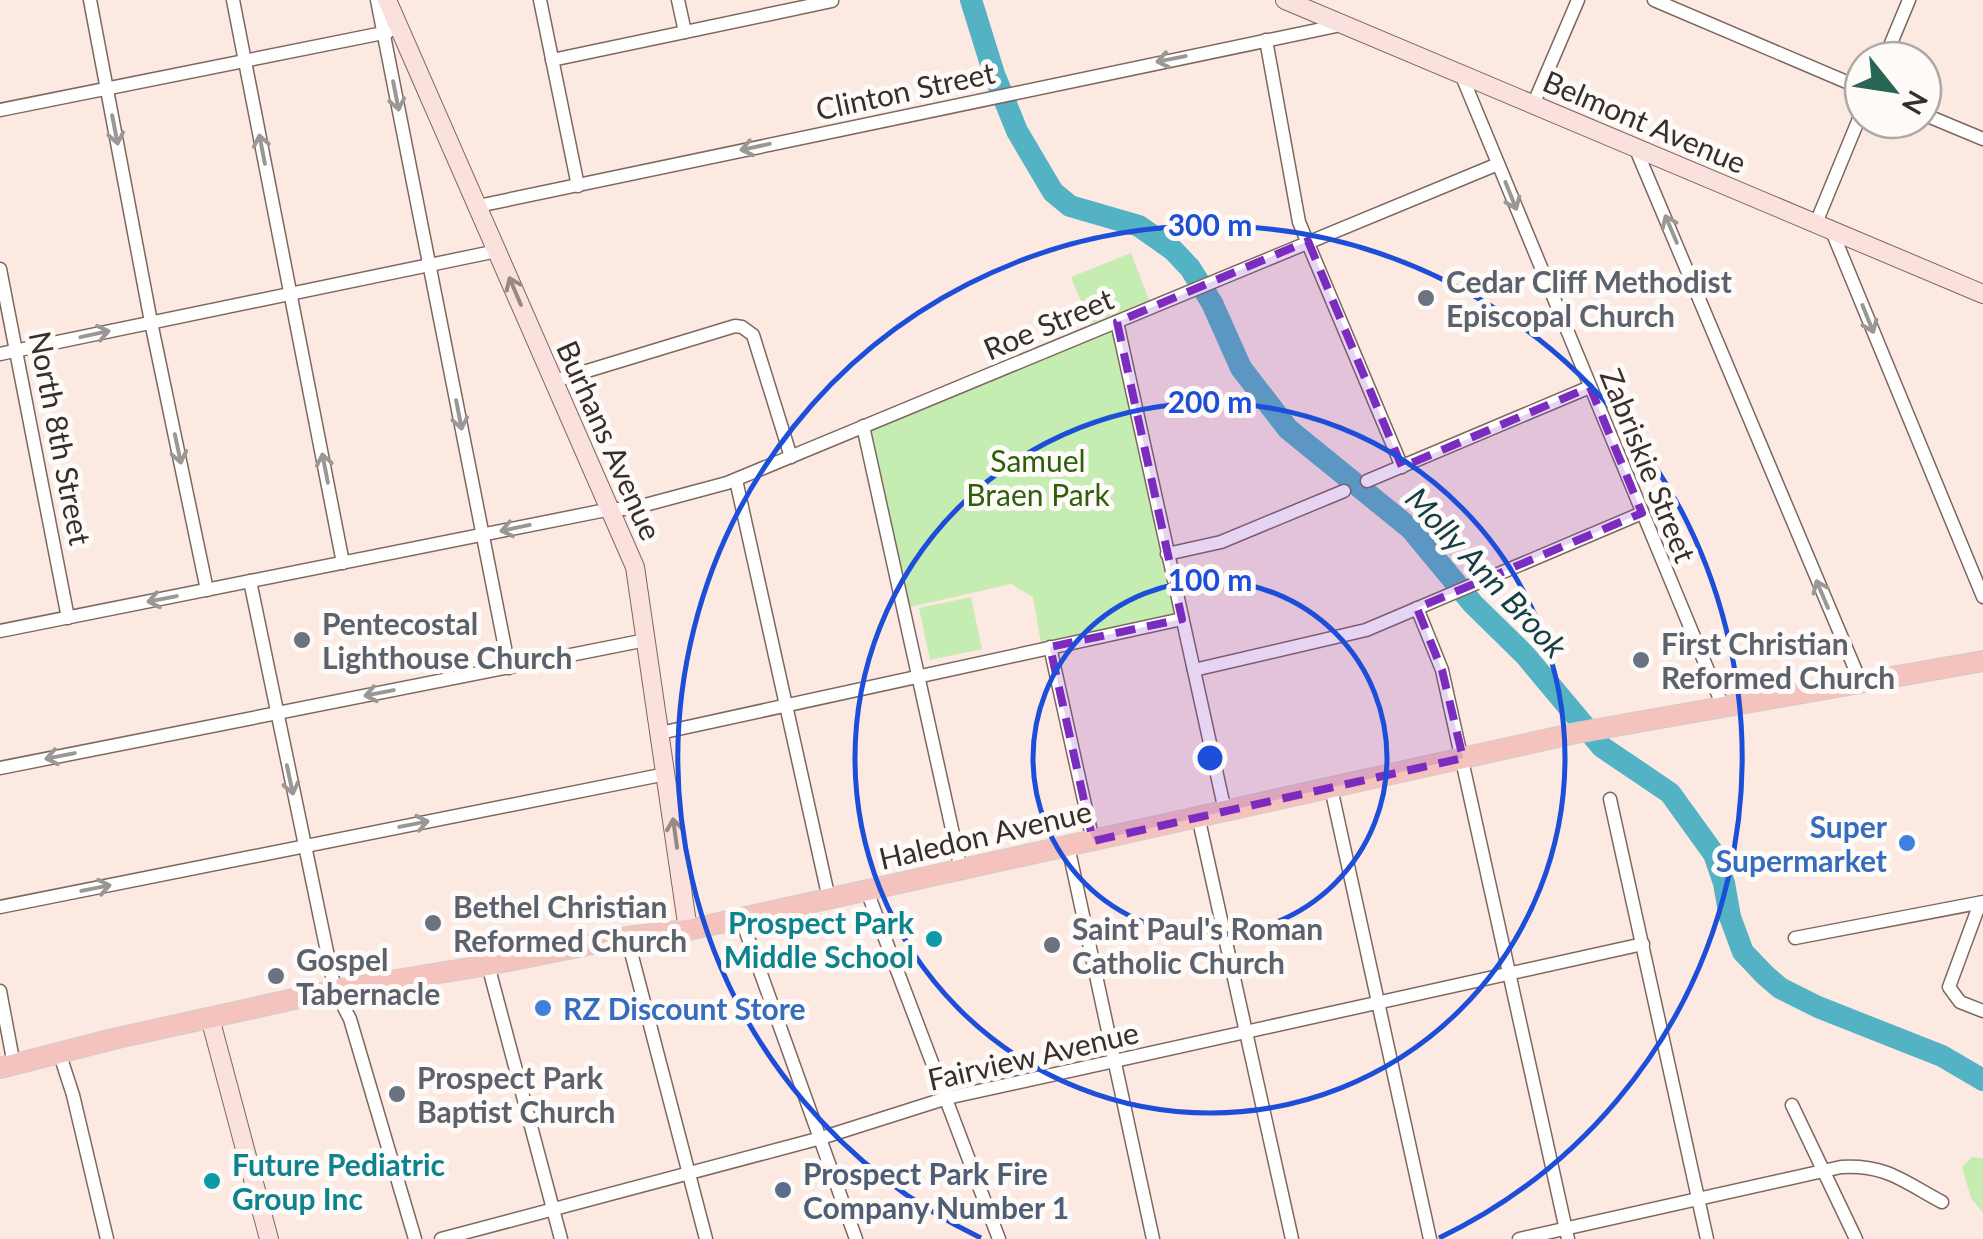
<svg xmlns="http://www.w3.org/2000/svg" width="1983" height="1239" font-family="Lato,sans-serif">
  <rect width="100%" height="100%" fill="#fce9e2"/>
  <g fill="#c5edb2">
    <path d="M1131,253L1149,300L1090,324L1071,277Z"/>
    <path d="M1117,323L1182,620L1042,649L1033,597L1011,584L901,609L860,428Z"/>
    <path d="M971,597L982,649L930,660L919,608Z"/>
    <path d="M1972,1157L1983,1158V1213L1971,1198L1962,1167Z"/>
  </g>
  <g fill="none" stroke-linecap="round" stroke-linejoin="round">
    <path stroke="#53b2c3" stroke-width="22" d="M971,0L994,74L1017,131L1053,192L1070,206L1139,226L1173,250L1190,268L1212,303L1241,368L1288,429L1411,529L1473,604L1525,655L1602,747L1670,793L1714,854L1724,883L1730,917L1743,952L1765,975L1780,988L1818,1007L1942,1056L1983,1080"/>
    <defs>
      <g id="street">
        <path d="M90,0L151,322L207,590"/>
        <path d="M233,0L343,563"/>
        <path d="M377,0L509,668"/>
        <path d="M540,0L578,186"/>
        <path d="M678,0L685,32"/>
        <path d="M1654,0L1863,89"/>
        <path d="M1266,40L1299,222L1402,467"/>
        <path d="M552,60L832,1"/>
        <path d="M1884,60L1909,0"/>
        <path d="M1461,74L1724,709"/>
        <path d="M1533,105L1578,0"/>
        <path d="M0,110L388,32"/>
        <path d="M1923,114L1983,139"/>
        <path d="M1635,147L1861,683"/>
        <path d="M478,206L1341,25"/>
        <path d="M1816,223L1863,109"/>
        <path d="M1831,229L1983,597"/>
        <path d="M0,269L68,618"/>
        <path d="M1117,322L1225,811"/>
        <path d="M0,354L497,251"/>
        <path d="M554,381L735,326L742,327L753,335L791,457"/>
        <path d="M863,426L961,870"/>
        <path d="M736,480L829,899"/>
        <path d="M1367,481L1590,387"/>
        <path d="M1167,554L1221,542L1344,491"/>
        <path d="M250,581L335,990L350,1019L415,1239"/>
        <path d="M1417,608L1442,670L1568,1239"/>
        <path d="M0,631L611,509H630L727,483L1498,164"/>
        <path d="M1050,647L1093,841"/>
        <path d="M1194,670L1366,630L1642,513"/>
        <path d="M660,733L1182,619"/>
        <path d="M0,768L646,640"/>
        <path d="M1331,788L1430,1239"/>
        <path d="M1610,799L1707,1239"/>
        <path d="M1198,816L1292,1239"/>
        <path d="M1068,846L1153,1239"/>
        <path d="M867,891L999,1239"/>
        <path d="M1980,903L1949,987L1960,1002L1983,1011"/>
        <path d="M0,907L666,774"/>
        <path d="M741,918L856,1239"/>
        <path d="M627,937L706,1239"/>
        <path d="M1795,938L1983,902"/>
        <path d="M488,965L561,1239"/>
        <path d="M0,991L14,1065"/>
        <path d="M59,1052L73,1095L107,1239"/>
        <path d="M1792,1105L1856,1239"/>
        <path d="M441,1239L821,1138L947,1098L1643,944"/>
        <path d="M1519,1239L1841,1167C1886,1164 1904,1182 1942,1202"/>
      </g>
      <g id="secondary">
        <path d="M387,0L635,567L688,930"/>
        <path d="M1285,0L1983,294"/>
        <path d="M210,1018L269,1239"/>
      </g>
      <path id="primary" d="M0,1068L113,1039L335,990L488,965L627,937L688,930L1576,733L1983,661"/>
    </defs>
    <use href="#street" stroke="#7c6860" stroke-width="15"/>
    <use href="#secondary" stroke="#7c6860" stroke-width="20"/>
    <use href="#primary" stroke="#cfcdcc" stroke-width="22"/>
    <use href="#street" stroke="#fff" stroke-width="12"/>
    <use href="#secondary" stroke="#fae1de" stroke-width="18"/>
    <use href="#primary" stroke="#f5c3be" stroke-width="20"/>
  </g>
  <defs><path id="oneway-shaft" d="M-6 0H5M1.5-3L5.5 0L1.5 3" fill="none" stroke-width="1.6" stroke-linecap="round" stroke-linejoin="round" transform="scale(2.5)"/></defs>
  <g stroke="#9b9795">
    <use href="#oneway-shaft" transform="translate(1171 59) rotate(169)"/>
    <use href="#oneway-shaft" transform="translate(396 96) rotate(79)"/>
    <use href="#oneway-shaft" transform="translate(115 130) rotate(79)"/>
    <use href="#oneway-shaft" transform="translate(755 147) rotate(168)"/>
    <use href="#oneway-shaft" transform="translate(262 149) rotate(-101)"/>
    <use href="#oneway-shaft" transform="translate(1511 196) rotate(68)"/>
    <use href="#oneway-shaft" transform="translate(1671 229) rotate(-113)"/>
    <use href="#oneway-shaft" transform="translate(1868 319) rotate(68)"/>
    <use href="#oneway-shaft" transform="translate(95 334) rotate(-12)"/>
    <use href="#oneway-shaft" transform="translate(459 415) rotate(79)"/>
    <use href="#oneway-shaft" transform="translate(178 449) rotate(78)"/>
    <use href="#oneway-shaft" transform="translate(325 468) rotate(-101)"/>
    <use href="#oneway-shaft" transform="translate(515 528) rotate(168)"/>
    <use href="#oneway-shaft" transform="translate(1822 594) rotate(-113)"/>
    <use href="#oneway-shaft" transform="translate(162 599) rotate(169)"/>
    <use href="#oneway-shaft" transform="translate(379 693) rotate(169)"/>
    <use href="#oneway-shaft" transform="translate(60 756) rotate(169)"/>
    <use href="#oneway-shaft" transform="translate(290 780) rotate(78)"/>
    <use href="#oneway-shaft" transform="translate(414 824) rotate(-11)"/>
    <use href="#oneway-shaft" transform="translate(96 888) rotate(-11)"/>
  </g>
  <g stroke="#988884">
    <use href="#oneway-shaft" transform="translate(515 291) rotate(-113)"/>
    <use href="#oneway-shaft" transform="translate(675 833) rotate(-98)"/>
  </g>
  <path fill="#7b2cbf" fill-opacity="0.2" stroke="#7b2cbf" stroke-width="8" stroke-dasharray="20 12" stroke-linejoin="round" d="M1308,241L1402,467L1590,387L1642,513L1417,608L1442,670L1463,758L1093,841L1050,647L1182,619L1117,322Z"/>
  <g fill="none" stroke="#1d4ed8" stroke-width="5">
    <circle cx="1210" cy="758" r="177"/>
    <circle cx="1210" cy="758" r="355"/>
    <path d="M981 1238A532 532 0 1 1 1439 1238"/>
  </g>
  <g fill="#6b7280" stroke="#fefaf8" stroke-width="4">
    <circle cx="1426" cy="298" r="10"/>
    <circle cx="302" cy="640" r="10"/>
    <circle cx="1641" cy="660" r="10"/>
    <circle cx="433" cy="923" r="10"/>
    <circle cx="1052" cy="945" r="10"/>
    <circle cx="276" cy="976" r="10"/>
    <circle cx="397" cy="1094" r="10"/>
  </g>
  <g fill="#3f7fe0" stroke="#fefaf8" stroke-width="4">
    <circle cx="1907" cy="843" r="10"/>
    <circle cx="543" cy="1008" r="10"/>
  </g>
  <g fill="#0f9aa8" stroke="#fefaf8" stroke-width="4">
    <circle cx="934" cy="939" r="10"/>
    <circle cx="212" cy="1181" r="10"/>
  </g>
  <circle fill="#5c6f8a" stroke="#fefaf8" stroke-width="4" cx="783" cy="1190" r="10"/>
  <g text-anchor="middle" dominant-baseline="central" stroke-width="10" stroke-linejoin="round" paint-order="stroke">
    <g font-size="30" fill="#372f2b" stroke="#fefaf8">
      <text transform="translate(905 90) rotate(-12)">Clinton Street</text>
      <text transform="translate(1645 121) rotate(23)">Belmont Avenue</text>
      <text transform="translate(1048 323) rotate(-23)">Roe Street</text>
      <text transform="translate(61 438) rotate(79)">North 8th Street</text>
      <text transform="translate(610 440) rotate(66)">Burhans Avenue</text>
      <text transform="translate(1649 465) rotate(68)">Zabriskie Street</text>
      <text transform="translate(985 834) rotate(-13)">Haledon Avenue</text>
      <text transform="translate(1033 1055) rotate(-13)">Fairview Avenue</text>
    </g>
    <g font-size="30" font-weight="bold" fill="#5b616d" stroke="#fefaf8" text-anchor="start">
      <text x="1446" y="281">Cedar Cliff Methodist<tspan x="1446" dy="34">Episcopal Church</tspan></text>
      <text x="322" y="623">Pentecostal<tspan x="322" dy="34">Lighthouse Church</tspan></text>
      <text x="1661" y="643">First Christian<tspan x="1661" dy="34">Reformed Church</tspan></text>
      <text x="453" y="906">Bethel Christian<tspan x="453" dy="34">Reformed Church</tspan></text>
      <text x="1072" y="928">Saint Paul's Roman<tspan x="1072" dy="34">Catholic Church</tspan></text>
      <text x="296" y="959">Gospel<tspan x="296" dy="34">Tabernacle</tspan></text>
      <text x="417" y="1077">Prospect Park<tspan x="417" dy="34">Baptist Church</tspan></text>
    </g>
    <g font-size="30" fill="#2e5f0b" stroke="#fefaf8">
      <text x="1038" y="460">Samuel<tspan x="1038" dy="34">Braen Park</tspan></text>
    </g>
    <g font-size="30" font-weight="bold" fill="#366cbe" stroke="#fefaf8" text-anchor="end">
      <text x="1887" y="826">Super<tspan x="1887" dy="34">Supermarket</tspan></text>
      <text x="563" y="1008" text-anchor="start">RZ Discount Store</text>
    </g>
    <g font-size="30" font-weight="bold" fill="#0d838f" stroke="#fefaf8" text-anchor="end">
      <text x="914" y="922">Prospect Park<tspan x="914" dy="34">Middle School</tspan></text>
      <text x="232" y="1164" text-anchor="start">Future Pediatric<tspan x="232" dy="34">Group Inc</tspan></text>
    </g>
    <g font-size="30" font-weight="bold" fill="#4e5e75" stroke="#fefaf8" text-anchor="start">
      <text x="803" y="1173">Prospect Park Fire<tspan x="803" dy="34">Company Number 1</tspan></text>
    </g>
    <g font-size="32" font-style="italic" fill="#123e46" stroke="#fefaf8">
      <text transform="translate(1487 572) rotate(47)">Molly Ann Brook</text>
    </g>
  </g>
  <circle cx="1210" cy="758" r="15" fill="#1d4ed8" stroke="#fefaf8" stroke-width="5"/>
  <g font-size="30" text-anchor="middle" font-weight="bold" fill="#1d4ed8" stroke="#fefaf8" stroke-width="10" stroke-linejoin="round" paint-order="stroke">
    <text x="1210" y="236">300 m</text>
    <text x="1210" y="413">200 m</text>
    <text x="1210" y="591">100 m</text>
  </g>
  <g transform="translate(1893 90) rotate(120)"><circle r="48" fill="#fefaf8" stroke="#aea9a6" stroke-width="2.5"/>
  <path d="M0-8L18 38L0 25L-18 38Z" fill="#276654"/>
  <text y="-15" font-size="28" font-weight="bold" text-anchor="middle" fill="#372f2b">N</text>
  </g>
</svg>
